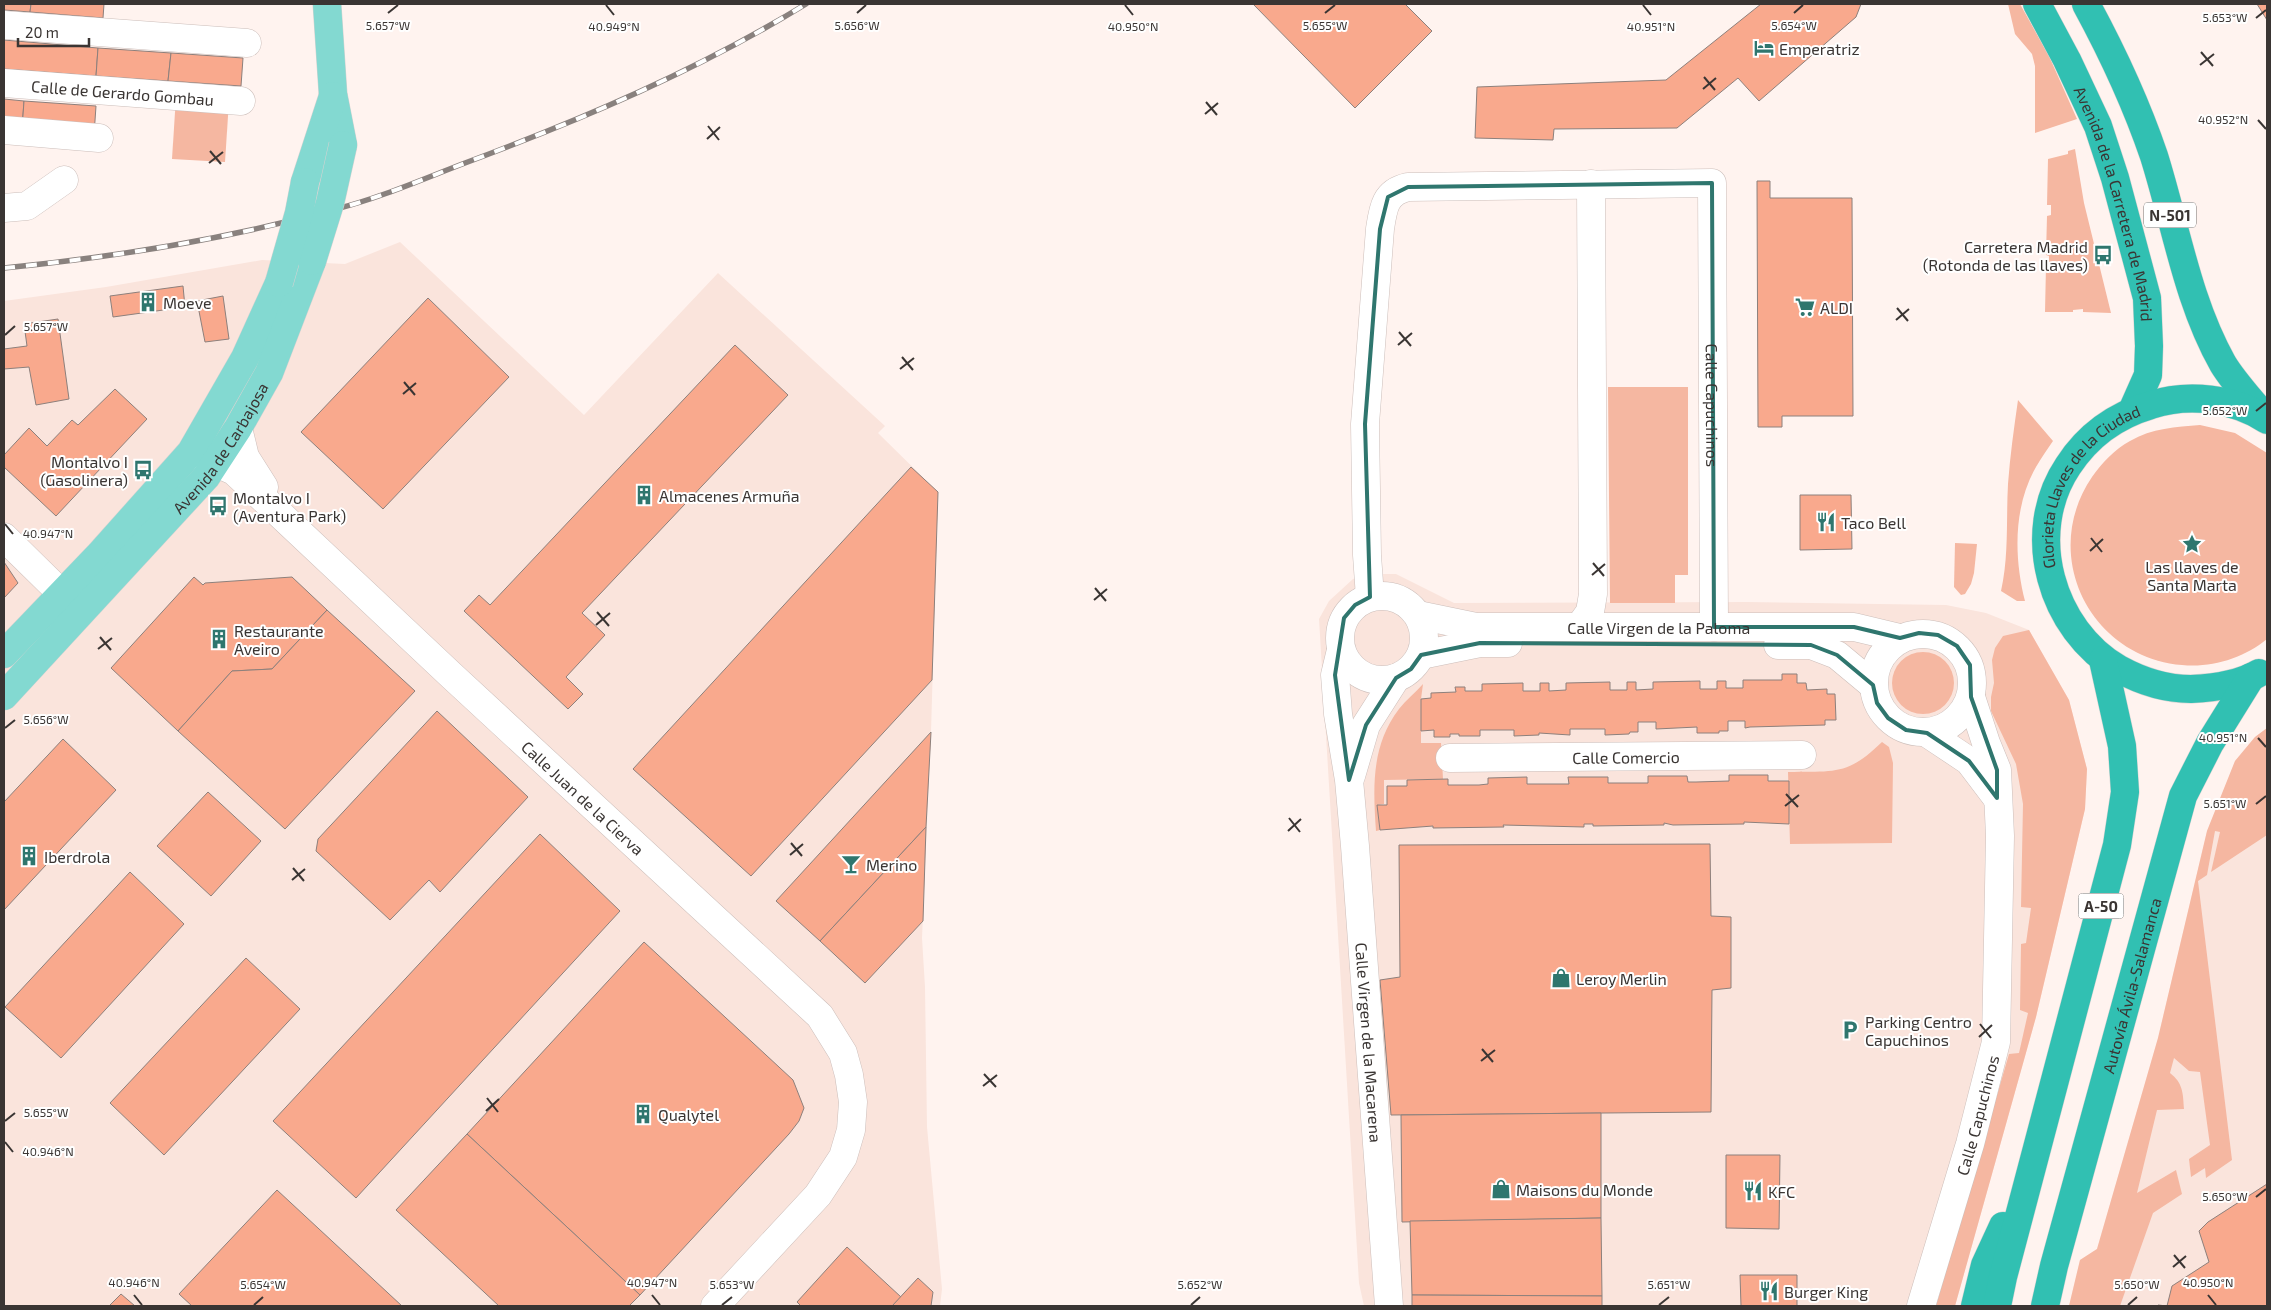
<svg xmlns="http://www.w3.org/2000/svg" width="2271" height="1310" font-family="'Exo 2',sans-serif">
  <rect width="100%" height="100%" fill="#fff3ef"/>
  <g fill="#fae4dc">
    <path d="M400,242L584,415L718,273L885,426L878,433L938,492L931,732L922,938L925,987L927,1127L942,1289L940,1306H4V301L106,287L262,260L345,264Z"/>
    <path d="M1373,574H1396L1454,603L1747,602L1946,605L1986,613L2029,630L2069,700L2087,769L2085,809L2036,1017L1955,1306H1364L1359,1283L1319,619L1329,601L1353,579Z"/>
    <path d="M2267,728V1306H2069L2080,1260L2097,1249L2158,1038L2207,831L2235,761L2255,737Z"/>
  </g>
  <g fill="#f5b7a1">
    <path d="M2008,4H2020L2049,56L2077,119L2035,133V66L2032,54L2015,34Z"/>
    <path d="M176,97L229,101L225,162L172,159Z"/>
    <path d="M2075,149L2084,203L2111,313L2083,312V309L2073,310V312H2045L2046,266L2049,265V256L2046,255L2047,216L2051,215V205H2047L2048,159L2068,154V151Z"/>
    <path d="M1608,387H1688V575H1675V603H1610Z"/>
    <path d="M2018,400L2053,441C2047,450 2041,458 2036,467C2013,507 2014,558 2025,601H2017L2001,591C2009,556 2006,520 2008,484C2010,456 2014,428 2018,400Z"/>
    <path d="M2200,425L2235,433L2267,453V639C2244,658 2212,668 2182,665C2090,657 2039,555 2092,477C2102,463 2115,449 2130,441C2152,428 2176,427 2200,425Z"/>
    <path d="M1955,543L1977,544L1974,573L1971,584L1965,594L1961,595L1954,587Z"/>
    <path d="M2029,630L2069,700L2087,769L2085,809L2036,1017L1955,1306H1936L2009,1054L2019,1053L2028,1013L2020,1010L2021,944L2026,943L2031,908L2021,907L2023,804L2016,764L1991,711V697L1994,683L1992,660L1995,648L2003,636Z"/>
    <circle cx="1923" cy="683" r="31"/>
    <path d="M1423,684L1421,699V743H1441L1443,779L1384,780V804L1377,805L1380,830L1376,831C1373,787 1371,746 1399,709C1406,700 1415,693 1423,684Z"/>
    <path d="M2267,728V835L2211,872L2220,832L2215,831L2207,875L2198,881L2232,1160L2206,1178L2205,1168L2191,1177L2189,1159L2210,1145L2200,1072L2189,1071L2174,1058L2170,1073C2183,1083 2183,1093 2184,1109L2157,1110L2137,1193L2176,1170L2182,1194L2153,1213L2120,1306H2069L2080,1260L2097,1249L2158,1038L2207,831L2235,761L2255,737Z"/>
    <path d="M1882,742L1889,747L1893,763L1892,843L1790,844L1788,772C1835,771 1847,776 1882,742Z"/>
  </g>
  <g fill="#f9a98d" stroke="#8d807c">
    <path d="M4,4H31L30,12L4,10Z"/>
    <path d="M31,4H104L103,18L30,12Z"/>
    <path d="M1253,4H1405L1432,31L1355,108Z"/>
    <path d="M1761,4H1861L1856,17L1759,101L1738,78L1677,128L1554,129L1553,140L1475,138L1477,87L1666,80Z"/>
    <path d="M2257,4H2267V20Z"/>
    <path d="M4,40L98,48L96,76L4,69Z"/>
    <path d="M98,48L171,53L168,81L96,76Z"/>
    <path d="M171,53L243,58L241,86L168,81Z"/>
    <path d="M4,99L24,101L22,129L4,128Z"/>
    <path d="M24,101L96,106L94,135L22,129Z"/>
    <path d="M1757,181H1770V198H1852L1853,416H1782V427H1758Z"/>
    <path d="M183,286L185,307L113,317L110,296Z"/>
    <path d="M223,296L229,339L205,342L197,301Z"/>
    <path d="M428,298L509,377L383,509L301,432Z"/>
    <path d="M58,319L69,399L36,405L29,367L4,369V349L27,346L24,324Z"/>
    <path d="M735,345L788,395L582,613L605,635L566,677L583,694L568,709L464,611L479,595L490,605Z"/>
    <path d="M115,389L147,419L56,516L4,467V455L29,428L47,446L72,420L78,425Z"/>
    <path d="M911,467L938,492L932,680L751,876L633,769Z"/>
    <path d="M1800,495H1851L1852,549L1800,550Z"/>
    <path d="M4,562L18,583L4,598Z"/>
    <path d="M194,577L203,585L205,583L292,577L327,610L272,669L232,671L178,731L111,668Z"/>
    <path d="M327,610L415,691L285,829L178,731L232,671L272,669Z"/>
    <path d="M1782,674H1797V683H1806L1807,690L1827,689V694H1835L1836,720H1825V725L1750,727L1745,728V721H1728V731H1719V733H1697V727L1656,729V722H1638V732H1630L1629,734L1605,735V729H1570V735L1539,733V735L1514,736V730H1480V736H1459V734H1450V737H1434V730L1421,731V699L1431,698V693L1456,692L1455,687H1465V691H1482V684L1523,683V691H1540V683H1549V691L1566,690V683L1610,682V690H1627V682H1636V690L1653,689V682L1700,681V689H1717V681H1726V688H1743V680H1782Z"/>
    <path d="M437,711L528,797L440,892L429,880L390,920L316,851L318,839Z"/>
    <path d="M931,732L926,827L820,941L776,901Z"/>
    <path d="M63,739L116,790L4,910V802Z"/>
    <path d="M1729,775H1768V781H1789V824L1744,822V824L1673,825L1664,823V825L1593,826V824H1584V827L1503,825L1504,827L1433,828V826L1380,830L1377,805H1387V786H1407V780L1448,779V785H1479L1488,784V778L1527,777V784H1569L1568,777H1608V783H1648V776H1687L1688,782H1696L1729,781Z"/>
    <path d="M208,792L261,841L211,896L157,846Z"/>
    <path d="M926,827L923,921L865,983L820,941Z"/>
    <path d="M540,834L620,911L356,1198L273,1121Z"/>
    <path d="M1710,844L1711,916L1731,917V988L1712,990L1711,1112L1391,1115L1380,980L1400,977L1399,845Z"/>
    <path d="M130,872L184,924L61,1058L5,1007Z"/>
    <path d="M644,942L793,1080L804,1108L799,1121L789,1134L640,1295L467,1134Z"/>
    <path d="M246,958L300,1009L164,1155L110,1103Z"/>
    <path d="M1601,1113V1218L1402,1222L1401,1115Z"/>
    <path d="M467,1134L640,1295L629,1306H499L396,1210Z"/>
    <path d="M1726,1155H1780L1779,1229L1726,1228Z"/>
    <path d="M2267,1184V1306H2157L2158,1305L2167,1306L2172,1286L2209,1262L2199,1231L2208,1222Z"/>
    <path d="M277,1190L402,1306H192L179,1294Z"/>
    <path d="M1601,1218L1602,1296L1412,1295L1410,1221Z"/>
    <path d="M847,1247L901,1297L892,1306H801L797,1302Z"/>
    <path d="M1740,1275H1797V1306H1741Z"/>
    <path d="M918,1278L933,1292L931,1306H892Z"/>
    <path d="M121,1294L135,1306H109Z"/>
    <path d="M1412,1295L1602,1296V1306H1412Z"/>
  </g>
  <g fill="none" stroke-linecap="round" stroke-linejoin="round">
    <defs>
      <g id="minor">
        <path d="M4,25L247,43"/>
        <path id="s1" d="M4,83L241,101"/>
        <path d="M4,130L99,138"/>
        <path d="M4,208L27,206L64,180"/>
        <path d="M238,428L245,457L264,487"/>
        <path id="s2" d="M194,453L234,471L452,676L820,1016L843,1053L849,1075L853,1102L851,1130L843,1157L818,1195L715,1306"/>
        <path d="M4,537L61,593"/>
        <circle cx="1382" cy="638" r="42"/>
        <path id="s3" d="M1370,597L1367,555L1365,424L1380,229C1383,208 1385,192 1408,187L1712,183L1714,627"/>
        <path id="s4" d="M1418,615L1476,627H1854L1900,638"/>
        <path d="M1580,626L1590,612L1593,594L1591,184"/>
        <circle cx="1923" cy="683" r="49"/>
        <path d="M1778,645H1811L1837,655L1873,685"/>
        <path id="s5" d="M1341,650L1335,675L1338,714L1349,780L1355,846L1389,1306"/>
        <path d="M1421,655L1480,643H1508"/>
        <path d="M1927,733L1969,761L1997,798"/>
        <path id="s6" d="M1450,758L1802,755"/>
        <path d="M1351,776L1366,725L1396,678"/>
        <path id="s7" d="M1921,1306L1970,1144L1996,1042L2000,836L1997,770L1986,743L1971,697"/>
      </g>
      <g id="major">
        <path d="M327,4L333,94L343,145"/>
        <path d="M305,182L333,96"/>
        <path d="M4,654L100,554L191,452L245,358L279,283"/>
        <path id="s8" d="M4,696L206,477L238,428L269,373L312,261"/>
      </g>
      <g id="highway">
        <path id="s9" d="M2037,4L2067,60L2098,126L2115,178L2147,298L2149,346L2148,375L2132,411"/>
        <path d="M2086,4C2111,50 2137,106 2154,156C2176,226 2187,300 2223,364C2234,382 2250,399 2263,415"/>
        <path id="s10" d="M2259,673C2239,685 2214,688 2191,689C2165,689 2141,681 2119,669C2051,630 2023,533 2068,466C2088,435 2117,415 2151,405C2188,393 2235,398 2267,420"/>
        <path d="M1975,1306L1985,1265L2003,1226"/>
        <path d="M1997,1306L2003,1277L2117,845L2125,792L2122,746L2103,660"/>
        <path id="s11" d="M2045,1306L2054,1266L2183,796L2210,743L2251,677"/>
      </g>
    </defs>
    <use href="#minor" stroke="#ccbeba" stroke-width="29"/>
    <use href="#major" stroke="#d4d3d2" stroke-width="29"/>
    <use href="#highway" stroke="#d4d3d2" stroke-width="29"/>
    <use href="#minor" stroke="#fff" stroke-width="28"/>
    <use href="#major" stroke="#83d9d1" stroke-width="28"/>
    <use href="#highway" stroke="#31c0b2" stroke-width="28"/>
    <defs>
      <path id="rail" d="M4,268C116,257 227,239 336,209C380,198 423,179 465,163C583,119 698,70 806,4"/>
    </defs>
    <use href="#rail" stroke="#89817e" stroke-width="5.5"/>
    <use href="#rail" stroke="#fff" stroke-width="4" stroke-dasharray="11" stroke-linecap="butt"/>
    <defs>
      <g id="major-bridge">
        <path d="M312,261L330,203L343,145"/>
        <path d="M279,283L299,213L305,182"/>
      </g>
    </defs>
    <use href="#major-bridge" stroke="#d4d3d2" stroke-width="29" stroke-linecap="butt"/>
    <use href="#major-bridge" stroke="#83d9d1" stroke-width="28"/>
  </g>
  <path fill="none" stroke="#2f766e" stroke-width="4" stroke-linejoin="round" d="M1712,183L1714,627H1854L1900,638L1919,633L1938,635L1957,646L1970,665L1971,697L1997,770V798L1969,761L1927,733L1906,730L1888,718L1877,703L1873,685L1837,655L1811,645L1480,643L1421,655L1411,669L1396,678L1366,725L1349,780L1335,675L1344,618L1355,605L1370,597L1365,424L1380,229L1388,197L1408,187Z"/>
  <path fill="none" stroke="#3a3533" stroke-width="2" d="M606,5L614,15M1125,5L1133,15M1643,5L1651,15M388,13L398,5M857,13L866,5M1325,13L1335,5M1794,13L1803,5M2256,18L2266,10M2201,52L2213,66M2200,65L2214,54M1704,77L1715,90M1703,89L1716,78M1206,102L1217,115M1205,114L1218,103M2258,120L2266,129M708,126L719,140M707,139L720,127M210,151L221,164M209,163L223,152M1897,308L1908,321M1896,320L1909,309M1399,332L1411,346M5,335L15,326M1398,345L1412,333M902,357L913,370M900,369L914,358M404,382L415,395M403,394L416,383M2256,411L2266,403M5,524L13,534M2091,538L2102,552M2090,551L2103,539M1593,563L1604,576M1592,575L1605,564M1095,588L1106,601M1094,600L1107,589M597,612L609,626M596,625L610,613M100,637L111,650M98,649L112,638M5,728L15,720M2258,738L2266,747M1786,794L1798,807M2256,804L2266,796M1785,806L1799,795M1289,818L1300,832M1288,831L1301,819M791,843L802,856M790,855L803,844M293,868L304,881M292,880L305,869M1980,1024L1991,1038M1979,1037L1992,1025M1482,1049L1493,1062M1481,1061L1495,1050M984,1074L996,1087M983,1086L997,1075M487,1098L498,1112M486,1111L499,1099M5,1121L15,1113M5,1142L13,1152M2256,1197L2266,1189M2174,1255L2185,1268M2173,1267L2186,1256M134,1295L142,1305M652,1295L660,1305M2208,1295L2216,1305M254,1305L263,1297M722,1305L732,1297M1191,1305L1200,1297M1659,1305L1669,1297M2128,1305L2137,1297"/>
  <defs>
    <symbol id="hotel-bare" viewBox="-9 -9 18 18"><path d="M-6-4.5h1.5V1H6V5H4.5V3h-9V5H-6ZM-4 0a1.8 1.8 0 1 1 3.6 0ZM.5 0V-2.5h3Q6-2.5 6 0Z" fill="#2f766e" stroke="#fff" stroke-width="2.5" paint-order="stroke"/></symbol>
    <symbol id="bus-bare" viewBox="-9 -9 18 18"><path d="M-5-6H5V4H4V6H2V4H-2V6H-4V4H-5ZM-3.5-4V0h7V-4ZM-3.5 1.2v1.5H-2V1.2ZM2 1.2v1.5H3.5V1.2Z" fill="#2f766e" stroke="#fff" stroke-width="2.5" paint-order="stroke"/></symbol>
    <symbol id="building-bare" viewBox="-9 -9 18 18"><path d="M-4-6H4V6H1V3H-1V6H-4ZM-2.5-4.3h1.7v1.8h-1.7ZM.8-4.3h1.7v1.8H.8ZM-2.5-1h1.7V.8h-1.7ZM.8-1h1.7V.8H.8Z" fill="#2f766e" stroke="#fff" stroke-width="2.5" paint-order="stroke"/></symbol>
    <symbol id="supermarket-bare" viewBox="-9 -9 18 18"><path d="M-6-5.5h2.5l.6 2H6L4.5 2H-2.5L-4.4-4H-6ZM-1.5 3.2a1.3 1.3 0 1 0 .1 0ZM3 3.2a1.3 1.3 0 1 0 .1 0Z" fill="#2f766e" stroke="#fff" stroke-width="2.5" paint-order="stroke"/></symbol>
    <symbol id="restaurant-bare" viewBox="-9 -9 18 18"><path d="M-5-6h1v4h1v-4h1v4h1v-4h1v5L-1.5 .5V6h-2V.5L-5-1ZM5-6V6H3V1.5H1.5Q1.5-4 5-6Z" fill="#2f766e" stroke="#fff" stroke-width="2.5" paint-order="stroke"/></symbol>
    <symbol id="sight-bare" viewBox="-9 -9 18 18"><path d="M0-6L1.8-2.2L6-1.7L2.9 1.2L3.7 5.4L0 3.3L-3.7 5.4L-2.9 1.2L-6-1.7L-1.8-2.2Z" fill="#2f766e" stroke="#fff" stroke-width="2.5" paint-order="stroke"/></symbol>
    <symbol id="bar-bare" viewBox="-9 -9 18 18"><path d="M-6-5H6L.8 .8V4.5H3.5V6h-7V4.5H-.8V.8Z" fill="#2f766e" stroke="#fff" stroke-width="2.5" paint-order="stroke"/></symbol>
    <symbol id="shop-bare" viewBox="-9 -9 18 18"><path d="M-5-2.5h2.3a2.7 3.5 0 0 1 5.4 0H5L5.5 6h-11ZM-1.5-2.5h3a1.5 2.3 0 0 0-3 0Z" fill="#2f766e" stroke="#fff" stroke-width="2.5" paint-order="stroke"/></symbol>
    <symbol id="parking-bare" viewBox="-9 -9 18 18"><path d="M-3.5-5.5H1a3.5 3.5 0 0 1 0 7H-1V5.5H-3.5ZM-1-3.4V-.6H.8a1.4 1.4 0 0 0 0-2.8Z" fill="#2f766e" stroke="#fff" stroke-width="2.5" paint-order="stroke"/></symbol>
  </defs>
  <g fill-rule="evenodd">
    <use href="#hotel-bare" x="1750" y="34" width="28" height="28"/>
    <use href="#bus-bare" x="2089" y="241" width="28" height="28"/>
    <use href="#building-bare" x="134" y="288" width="28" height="28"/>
    <use href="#supermarket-bare" x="1791" y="293" width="28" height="28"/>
    <use href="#bus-bare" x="129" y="456" width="28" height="28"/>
    <use href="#building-bare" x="630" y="481" width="28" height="28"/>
    <use href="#bus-bare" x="204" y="492" width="28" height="28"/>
    <use href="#restaurant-bare" x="1812" y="508" width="28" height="28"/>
    <use href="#sight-bare" x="2178" y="530" width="28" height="28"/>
    <use href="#building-bare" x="205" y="625" width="28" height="28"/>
    <use href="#building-bare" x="15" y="842" width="28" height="28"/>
    <use href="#bar-bare" x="837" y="850" width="28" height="28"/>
    <use href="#shop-bare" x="1547" y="964" width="28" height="28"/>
    <use href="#parking-bare" x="1836" y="1016" width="28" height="28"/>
    <use href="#building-bare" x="629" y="1100" width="28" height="28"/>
    <use href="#shop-bare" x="1487" y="1175" width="28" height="28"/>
    <use href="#restaurant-bare" x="1739" y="1177" width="28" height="28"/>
    <use href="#restaurant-bare" x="1755" y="1277" width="28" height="28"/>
  </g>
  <g text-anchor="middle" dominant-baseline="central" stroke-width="4" stroke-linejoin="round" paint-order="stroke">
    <g fill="#fff" stroke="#757270" stroke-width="1">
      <rect x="2144" y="202.5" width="52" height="25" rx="4"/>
      <rect x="2078.5" y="893.5" width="45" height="25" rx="4"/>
    </g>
    <g font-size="15" font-weight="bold" fill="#3a3533">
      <text x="2170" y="215">N-501</text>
      <text x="2101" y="906">A-50</text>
    </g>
    <g font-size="16" fill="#3a3533" stroke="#fff" text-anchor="start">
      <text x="1779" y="48">Emperatriz</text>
      <text x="2088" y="246" text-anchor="end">Carretera Madrid<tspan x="2088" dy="18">(Rotonda de las llaves)</tspan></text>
      <text x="163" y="302">Moeve</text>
      <text x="1820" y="307">ALDI</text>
      <text x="128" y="461" text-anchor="end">Montalvo I<tspan x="128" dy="18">(Gasolinera)</tspan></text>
      <text x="659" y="495">Almacenes Armuña</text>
      <text x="233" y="497">Montalvo I<tspan x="233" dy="18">(Aventura Park)</tspan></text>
      <text x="1841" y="522">Taco Bell</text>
      <text x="2192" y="566" text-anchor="middle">Las llaves de<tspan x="2192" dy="18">Santa Marta</tspan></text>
      <text x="234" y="630">Restaurante<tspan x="234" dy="18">Aveiro</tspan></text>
      <text x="44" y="856">Iberdrola</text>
      <text x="866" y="864">Merino</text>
      <text x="1576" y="978">Leroy Merlin</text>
      <text x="1865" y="1021">Parking Centro<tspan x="1865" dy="18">Capuchinos</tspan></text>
      <text x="658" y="1114">Qualytel</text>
      <text x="1516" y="1189">Maisons du Monde</text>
      <text x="1768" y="1191">KFC</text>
      <text x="1784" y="1291">Burger King</text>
    </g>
    <g font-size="16" fill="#3a3533" stroke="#fff">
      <text stroke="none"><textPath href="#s1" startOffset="119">Calle de Gerardo Gombau</textPath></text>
      <text stroke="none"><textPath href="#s9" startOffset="216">Avenida de la Carretera de Madrid</textPath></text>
      <text stroke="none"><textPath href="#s3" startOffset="950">Calle Capuchinos</textPath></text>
      <text stroke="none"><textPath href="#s8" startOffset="330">Avenida de Carbajosa</textPath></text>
      <text stroke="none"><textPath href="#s10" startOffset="372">Glorieta Llaves de la Ciudad</textPath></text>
      <text stroke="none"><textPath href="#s4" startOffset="242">Calle Virgen de la Paloma</textPath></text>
      <text stroke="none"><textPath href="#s6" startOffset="176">Calle Comercio</textPath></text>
      <text stroke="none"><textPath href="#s2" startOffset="522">Calle Juan de la Cierva</textPath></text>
      <text stroke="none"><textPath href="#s11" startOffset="332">Autovía Ávila-Salamanca</textPath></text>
      <text stroke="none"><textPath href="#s5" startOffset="395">Calle Virgen de la Macarena</textPath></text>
      <text stroke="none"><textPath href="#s7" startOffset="199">Calle Capuchinos</textPath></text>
    </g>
  </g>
  <g font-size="12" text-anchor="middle" fill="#3a3533" stroke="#fff" stroke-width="4" stroke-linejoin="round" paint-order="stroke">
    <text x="2225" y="22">5.653°W</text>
    <text x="857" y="30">5.656°W</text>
    <text x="1325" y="30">5.655°W</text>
    <text x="1794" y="30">5.654°W</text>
    <text x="388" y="30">5.657°W</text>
    <text x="614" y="31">40.949°N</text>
    <text x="1133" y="31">40.950°N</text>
    <text x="1651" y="31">40.951°N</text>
    <text x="2223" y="124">40.952°N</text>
    <text x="46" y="331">5.657°W</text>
    <text x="2225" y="415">5.652°W</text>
    <text x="48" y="538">40.947°N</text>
    <text x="46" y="724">5.656°W</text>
    <text x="2223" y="742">40.951°N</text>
    <text x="2225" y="808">5.651°W</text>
    <text x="46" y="1117">5.655°W</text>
    <text x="48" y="1156">40.946°N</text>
    <text x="2225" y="1201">5.650°W</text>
    <text x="134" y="1287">40.946°N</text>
    <text x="652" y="1287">40.947°N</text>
    <text x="2208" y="1287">40.950°N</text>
    <text x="263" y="1289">5.654°W</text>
    <text x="732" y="1289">5.653°W</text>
    <text x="1200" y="1289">5.652°W</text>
    <text x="1669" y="1289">5.651°W</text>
    <text x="2137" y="1289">5.650°W</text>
  </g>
  <rect width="2271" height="1310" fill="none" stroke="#3a3533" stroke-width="10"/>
  <path d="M18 38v8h71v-8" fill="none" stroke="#3a3533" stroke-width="2.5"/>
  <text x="25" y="38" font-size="15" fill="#3a3533" stroke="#ffffff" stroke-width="4" paint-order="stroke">20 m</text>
</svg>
